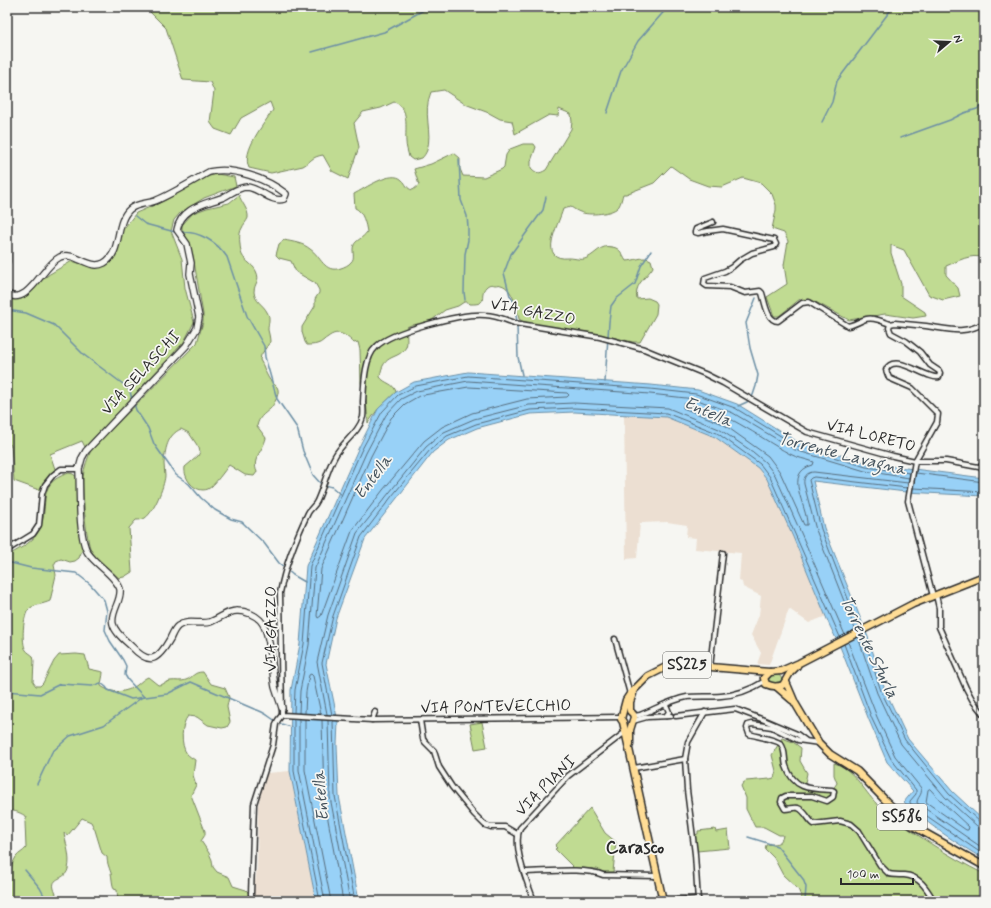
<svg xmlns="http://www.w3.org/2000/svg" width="991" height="908" font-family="Mynerve,sans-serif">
  <rect width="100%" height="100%" fill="#f6f6f2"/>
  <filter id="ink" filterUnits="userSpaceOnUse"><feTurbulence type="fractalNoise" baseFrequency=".025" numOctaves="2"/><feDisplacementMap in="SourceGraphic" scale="8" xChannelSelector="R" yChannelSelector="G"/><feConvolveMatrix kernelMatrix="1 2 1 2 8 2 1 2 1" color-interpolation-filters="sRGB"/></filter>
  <g filter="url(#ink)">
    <g fill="#ecdfd2">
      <path d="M624,414L666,417L715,437L758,468L767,479L793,537L826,616L809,623L789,609L769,665L757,664L761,653L751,635L759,615L761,596L743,587L742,582L739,581L741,553L695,549L696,538L686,537L687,525L667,522L640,523L637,558L626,559Z"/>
      <path d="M290,771L316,901H255L254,891L257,868L258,806L262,787L267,773Z"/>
    </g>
    <g fill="#c0db92" stroke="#76835e">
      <path d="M145,7H984V258C970,253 959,261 946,266V275L958,288L960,296L943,300L929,295L904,250L891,245V253L901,284V296L925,312L926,316L913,318L885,314L849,320L812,300L800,299L779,316H774L767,297L787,284L784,265L788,241L784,233L772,229L776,210V205L772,194L761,183L743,178L722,187L708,186L689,179L671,166L654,183L626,194H623C622,197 621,203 619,206C614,214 588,216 580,212C577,211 574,209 571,207L563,209C558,226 537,261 569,258C576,258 581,261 587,258C596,254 601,244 612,247C621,248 622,255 626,261C635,261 643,255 651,260L653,267L651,270C643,280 634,286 637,299L648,298L655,301L657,304L656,314L640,342H633L594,333L539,326L522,321L519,319C517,309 513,288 501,285C499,284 497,285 495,285C491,284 489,284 486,287C478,295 490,305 470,304L468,302H464L458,306L445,310L432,320L418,324L411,325L407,327C406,332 408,343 406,347C398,361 383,352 380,377C385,384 394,383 396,392L378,409L368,423L366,400L361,383L360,350L358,342L354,343C346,335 338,329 328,337C324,339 322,343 317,344C314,345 310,345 307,345L305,342L302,332V327L315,306V299L319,293V290L315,283L296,272L291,261L279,258L276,255L279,244L284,240C293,242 303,243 310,249C321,256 324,274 341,268C344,267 349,265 351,262C356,258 351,250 354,245C355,241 363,238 367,232C366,225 363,211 355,208L354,194C364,189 392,169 402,180C407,184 406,189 413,190L419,185L414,169L431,164L454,153L460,158V169L463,176L484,177L502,169L504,167L506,155L510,149L523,144H534L536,147L531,161V168C537,174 539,174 546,170L571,129L572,122L571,114L559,109L558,116L549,115L515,134L512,121L500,119L489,113L465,104L444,90L431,92C422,113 433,132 427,150C426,153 424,156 422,158L413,160L409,157C408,152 406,147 406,142C405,128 410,107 394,102L381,108L363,112L354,123L359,147L348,179L332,171L323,155C311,157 312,161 303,166L271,173L249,168C241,151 264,124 273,110L270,102L241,118L231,135L215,129L210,122L214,91L210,82L183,80L166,28Z"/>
      <path d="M217,174L234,177L236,186L204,198L180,213L174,220L171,231L182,259L185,288L194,322L184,342L85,447L82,441L50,454L55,469L45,480L39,490L14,481L11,445L7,444V296C28,302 29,290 43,279C51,272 63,267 72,261L94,268L106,264L115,256L119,246L121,232L136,213L164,201L206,177Z"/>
      <path d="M239,195C241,202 249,210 248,218C247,221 243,225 242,228C238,234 240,245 241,252C243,261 252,263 256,271C261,281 254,283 254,292C255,302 263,304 267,312C271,318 268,323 268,330C269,334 270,338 270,342L261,355L260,360C264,366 265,372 268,377C270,382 274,383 277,387C281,392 274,405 270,409C263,415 259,417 257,426L266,438C263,451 251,459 257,472L254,476L245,475L229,465C225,470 214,486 208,489C195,494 183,478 185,467L198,456L200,452L199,448L189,433L181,429C167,435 165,450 164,464C164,468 165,472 165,476C164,487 154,512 145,518C142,520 139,520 136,520L129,528L132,572L124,577L119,578C110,570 96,560 91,550C86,541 82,488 83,477C84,467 88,458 91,450L197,343L203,322V314L193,256L189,242L182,230V225L193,213L207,208L229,203Z"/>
      <path d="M69,473L73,474L77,477L79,534L83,548L79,558L75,561L70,562L61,559L56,561L54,565L56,575L50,601C44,604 33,605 29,609C23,614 21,644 26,650C27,652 31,654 33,656L34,661L33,682L36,686H40L43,683L54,661L59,655L76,654L85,655L89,669L103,672C103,677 101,681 101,686C112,694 126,693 137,685C141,682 143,679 148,677L158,685C163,685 166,682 170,681C176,680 181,682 186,680C194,677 193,672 203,672L211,684L225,688L229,697L227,707L230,722L227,727L222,728L208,725L197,717L188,716C181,724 180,745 187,754C189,756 192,758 195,760L193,775L196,785L191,795L205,831V835L201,841L209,853L212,860L213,867L217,872L229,877L233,886L246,890L248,892L250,901H118L117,890L114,889C112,884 112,878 111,873C109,867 107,863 107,857L102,853L95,830L91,822L82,818L68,835L64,833C66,845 71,857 68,869C65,882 47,875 56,894L54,901H7C7,886 8,870 16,857C19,853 23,852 26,848L25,822L27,817C21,813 15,810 7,811V556C17,550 30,544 37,534C53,509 32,484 69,473Z"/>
      <path d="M775,674L779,675L783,680C778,685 772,684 767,681V679L770,675Z"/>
      <path d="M482,722L487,747L475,749L470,724Z"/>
      <path d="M782,738L793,742L801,748L800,761L807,773L805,783L810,790C820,793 832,793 837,783L834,775V763C855,769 865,794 880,807C912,833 948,856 984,874V901H801V896L798,889L783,875L774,858L765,849L766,845C773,843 782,846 783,835H779L764,827H755L746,809V798L741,786L743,783L746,781L770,779L774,778L776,771L772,755Z"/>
      <path d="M590,808L605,833L616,842L613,872H603L597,869L574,868L555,849L557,848L555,846Z"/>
      <path d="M715,829L716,832L728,830L730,848L697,851L694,835L698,834V831Z"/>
    </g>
    <path fill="#98d1f7" stroke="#6c8fa5" d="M468,372L651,385L698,390L737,404L798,442L867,463L984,478V496L906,492L813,481L824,528L868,637L885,690L908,739L952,791L984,821V859C956,843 927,824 904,802L913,791L887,762L869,720L841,649L829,624L793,537L767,479L758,468L715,437L666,417L574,412L530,414L477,428L449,440L433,452L365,539L336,618L326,664L338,722L337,745L339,796L359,901H316L290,771L291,690L300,644L306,566L358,449L378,409L396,392L414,382Z"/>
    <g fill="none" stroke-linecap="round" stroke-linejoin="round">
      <g stroke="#576d7d" stroke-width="1">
        <path d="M469,387L567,393L569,395L567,397L527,399L472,413L442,427L424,441L383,490L352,531L321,616L318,618L317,616L321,569L371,456L391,418L405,404L419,396Z"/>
        <path d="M685,404C725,409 756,436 790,454C797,458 806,459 814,462L813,465C782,473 808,506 807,525H804L780,472L768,456L723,424L683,408V405Z"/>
        <path d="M916,473L984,482"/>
        <path d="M913,488L984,492"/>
        <path d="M859,627L821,529L809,480L811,478L814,477L907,488"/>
        <path d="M855,629L816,530L804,484C803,477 807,472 814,472L908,483"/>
        <path d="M863,635L881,691L905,740L949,794L980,822L984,823"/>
        <path d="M858,637L877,693L901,744L945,797L977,826L984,828"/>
        <path d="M848,642L877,717L895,756L921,788C923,795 917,797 917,803L984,849"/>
        <path d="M844,644L872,719L891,759L916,790V794L910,801V803L918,810L984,855"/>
        <path d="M294,713L295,690L304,644L310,566L361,451L382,412L398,395L416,386L468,376L650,389L696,394L735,408L797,446L866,467L910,473"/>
        <path d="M299,713L300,691L309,645L315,568L366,453L386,415L401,399L417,391L468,381L650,394L695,399L733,413L795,450L865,471L909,478"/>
        <path d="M305,713L306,692L309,675L311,674L313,676L321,714"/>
        <path d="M327,714L317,662L328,615L357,533L426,447L444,432L474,419L529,405L574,403L668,408L719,429L753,452L765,462L775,475L801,533L845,635"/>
        <path d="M332,715L322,663L333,616L361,537L392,496L430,450L447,436L476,424L530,410L574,408L666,413L717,433L760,464L770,477L840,637"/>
        <path d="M294,719V771L320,901"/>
        <path d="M299,719V770L325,901"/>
        <path d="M305,719V770L331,901"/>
        <path d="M322,720L324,798L343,901"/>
        <path d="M328,721L330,797L350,901"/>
        <path d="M333,721L335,796L355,901"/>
        <path d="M930,789L942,802L969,827L968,830H966L926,802L928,790Z"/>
      </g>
      <g stroke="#6c8fa5" stroke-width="1.5">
        <path d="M312,52L384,32L429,7"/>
        <path d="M607,113L621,71L638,41L668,7"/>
        <path d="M822,122L832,102L837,81L893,7"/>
        <path d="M900,138L950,120L964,113L977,109L984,104"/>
        <path d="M459,159L461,200L467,216L468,227V240L465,254L464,292L465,300"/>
        <path d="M135,216L145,224L175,232"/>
        <path d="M181,232C199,231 217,242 227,257L247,316L264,346L265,357L277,399L297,428L303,451L313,475L321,484L332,487L340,494"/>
        <path d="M7,310L26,313L54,325L84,355L123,384L130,391L132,400"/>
        <path d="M517,322L514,302L510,296L504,273L511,254L543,210L546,197"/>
        <path d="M517,325L518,357L522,375"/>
        <path d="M605,382L609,322L611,306L616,299L635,284L641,266L651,251"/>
        <path d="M134,403L136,410L148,428L154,444L176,475L189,484L201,498L215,510L231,519L242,522L264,543L279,563L293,575L305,582"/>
        <path d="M738,406L747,402L753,395L756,386L758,375L750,348L746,323L756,298"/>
        <path d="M7,562L31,568L76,573L90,584L104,600L107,611L105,630L110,641L123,660L126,666L125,675L128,680L144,697"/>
        <path d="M7,691L40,694L60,684L92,686L101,683L106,687L108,690L131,699L167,694L191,682L254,709C267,712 270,719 281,724C284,725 288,726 291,727"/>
        <path d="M37,784L52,752L70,736L104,725L141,698"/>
        <path d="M748,837L777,846L803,879L806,887L805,901"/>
        <path d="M25,870L40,888L47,901"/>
      </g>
      <defs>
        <g id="street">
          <path d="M713,222L696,229L695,232L698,233L708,231L723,229L774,240L776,244L774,247L752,253L740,260L732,267L725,271L705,278L704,284L707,286L730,287L745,293L760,291L762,293C765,302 767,321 778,321L802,303L809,302L848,326C853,325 857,323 863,320C872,316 881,321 890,324"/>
          <path d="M7,550L33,534L39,525L42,494L45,485L53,475L61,469H79"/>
          <path d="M936,595L939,608V627L966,688L973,701L984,715"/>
          <path d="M933,596L908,501L915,461L937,422L938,414L912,388L889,378L886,370C894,351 927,380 939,377L940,373L939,371L930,365L920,352L906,341L891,333L889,328L890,324L895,323C905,324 916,325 926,326C948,329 964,335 984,323"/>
          <path d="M615,639L630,694"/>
          <path d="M710,667L723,553"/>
          <path d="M665,705L667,707L669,712L666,716"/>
          <path d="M375,712L372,720L282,715L280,593C285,566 296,538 308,513C310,509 315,506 317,501C324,486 327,470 335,456C342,442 359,433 363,417C364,412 363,406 363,402C364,386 364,358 376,347C391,331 463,313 485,315C495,315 504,319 514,323L600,337L644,349L705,374L723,383L807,432L893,456L915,461H946L984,468"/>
          <path d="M634,716L640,715C655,709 671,700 687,697C698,696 710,697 721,696C737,695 752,689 765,681"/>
          <path d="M676,716L735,709L764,720L797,734L805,740"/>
          <path d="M372,720L620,717"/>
          <path d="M420,720L423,739L425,742L434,751L439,767L452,787L474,814L485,825L491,827H505L517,834"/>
          <path d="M633,721L647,717L671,716"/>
          <path d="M819,743L798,740L772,727L752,724L748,725L747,728L749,734C755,736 778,740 781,744C786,751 784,759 786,766C794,790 811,789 832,790L834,791L833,797L827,801L812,796H786L782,798L781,802L785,809C790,809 794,807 798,808C805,810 808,820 814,824L840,821L851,824L859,831L880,865L889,874C894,875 899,875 904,875C920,876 927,889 934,901"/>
          <path d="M634,768L685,759"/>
          <path d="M7,814H8"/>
          <path d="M524,872C546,872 583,867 603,875L657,876"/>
          <path d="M252,901L251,894L254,804L273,745L276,724L278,720L282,715"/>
          <path d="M534,901C527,882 512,846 520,828L568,776L624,733"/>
          <path d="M663,901L698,899"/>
          <path d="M698,901L695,854L687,790L685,759L688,742L705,712"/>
        </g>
        <g id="secondary">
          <path d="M7,251V261"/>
          <path d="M7,294C28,307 43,265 60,257C76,251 89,271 104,263C123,252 114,223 130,209C137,203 147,204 155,201C174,193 191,182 209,172C233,166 267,179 286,194L284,199C271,203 260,188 247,187C238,187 232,193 224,197C206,204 181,207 177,230L187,244L191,263L190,274L199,317L197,328L186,346L86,451L82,458L79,469C80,489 78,538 88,553C96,565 116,576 120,589C122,601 110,612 113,624C115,633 126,641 132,647C150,666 158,660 170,639C172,635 174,629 178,626C188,619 200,625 210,622C219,619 229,610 238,611C246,611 255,615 260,620C271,631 272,671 275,687C277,694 280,701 282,708"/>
        </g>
        <g id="primary">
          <path d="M764,678L770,672L781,671L799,663L913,604L984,576"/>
          <path d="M764,678L766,684C773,687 777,687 783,685L790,673L797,666"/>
          <path d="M786,682L795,703L808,725L819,743L830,754L857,771L886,801L911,825L984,866"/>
          <path d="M777,687L792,700"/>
          <path d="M630,744V730L634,717L633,714L630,711V702L633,694"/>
          <path d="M663,901L623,722L621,719L626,700L630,694L648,676L666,667L676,664L770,672"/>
        </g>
      </defs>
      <use href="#street" stroke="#2b2b2b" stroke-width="7"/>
      <use href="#secondary" stroke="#2b2b2b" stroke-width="8"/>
      <use href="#primary" stroke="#2b2b2b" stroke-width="9"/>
      <use href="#street" stroke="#f6f6f2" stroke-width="4"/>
      <use href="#secondary" stroke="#f6f6f2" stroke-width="5.5"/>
      <use href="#primary" stroke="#ffdd96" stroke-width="6"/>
    </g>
  </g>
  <g text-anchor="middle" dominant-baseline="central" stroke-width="3.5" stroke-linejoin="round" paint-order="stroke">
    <g fill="#f6f6f2" stroke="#686867" stroke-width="1">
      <rect x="663" y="652" width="48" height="26" rx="3"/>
      <rect x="877" y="804" width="50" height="26" rx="3"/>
    </g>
    <g font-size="15" font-weight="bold" fill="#2b2b2b">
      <text x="687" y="665">SS225</text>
      <text x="902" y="817">SS586</text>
    </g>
    <g font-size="16" fill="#2b2b2b" stroke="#f6f6f2">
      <text transform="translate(533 312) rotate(11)">VIA GAZZO</text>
      <text transform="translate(141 373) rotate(-47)">VIA SELASCHI</text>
      <text transform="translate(871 436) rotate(14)">VIA LORETO</text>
      <text transform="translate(271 629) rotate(-90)">VIA GAZZO</text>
      <text transform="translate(496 707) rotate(-1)">VIA PONTEVECCHIO</text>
      <text transform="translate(546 786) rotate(-45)">VIA PIANI</text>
    </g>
    <g font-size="17" font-style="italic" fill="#46545e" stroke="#f6f6f2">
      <text transform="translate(708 412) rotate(24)">Entella</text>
      <text transform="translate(842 454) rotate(14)">Torrente Lavagna</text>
      <text transform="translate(373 477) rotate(-52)">Entella</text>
      <text transform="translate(869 647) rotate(64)">Torrente Sturla</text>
      <text transform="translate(321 796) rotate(-95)">Entella</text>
    </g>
    <g font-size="18" font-weight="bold" fill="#2b2b2b" stroke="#f6f6f2">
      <text x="635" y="848">Carasco</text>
    </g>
  </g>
  <rect width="991" height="908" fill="none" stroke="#f6f6f2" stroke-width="24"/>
  <rect x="12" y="12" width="967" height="884" fill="none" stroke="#2b2b2b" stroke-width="1.5" filter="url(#ink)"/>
  <g transform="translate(949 42) rotate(71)" stroke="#f6f6f2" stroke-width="3" paint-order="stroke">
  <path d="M0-3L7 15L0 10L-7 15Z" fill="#2b2b2b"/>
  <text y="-6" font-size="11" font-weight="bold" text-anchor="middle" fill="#2b2b2b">N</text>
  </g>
  <path d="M841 878v6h72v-6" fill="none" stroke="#2b2b2b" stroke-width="2"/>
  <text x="847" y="878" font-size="12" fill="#2b2b2b" stroke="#f6f6f2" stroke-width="3" paint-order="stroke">100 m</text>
</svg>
